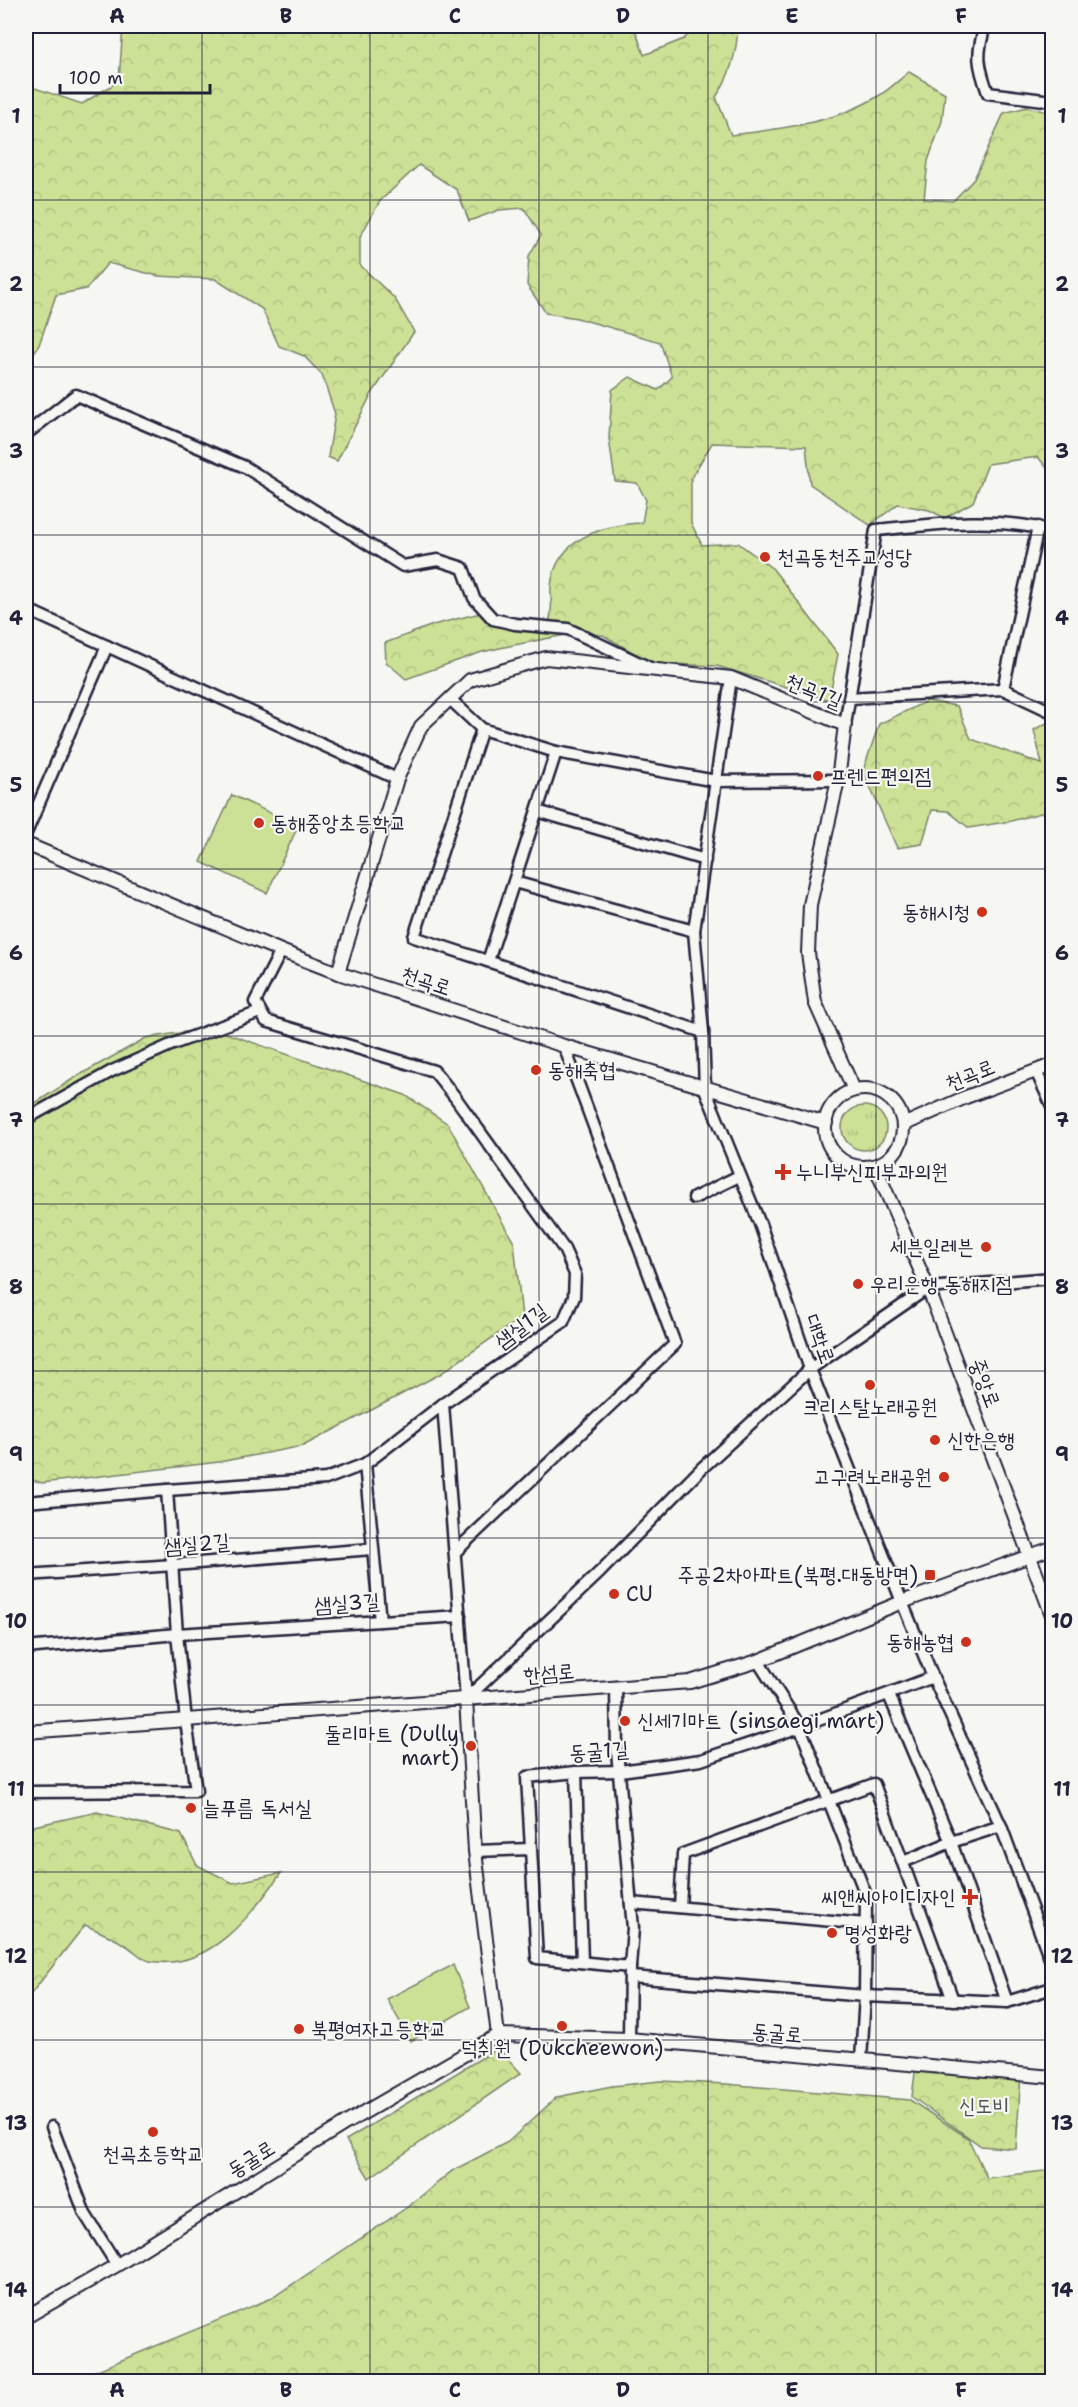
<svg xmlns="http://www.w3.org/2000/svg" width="1078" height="2407" font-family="'Shantell Sans','Poor Story',sans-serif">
  <defs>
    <pattern id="grass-tufts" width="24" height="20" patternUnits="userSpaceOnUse" patternTransform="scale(1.5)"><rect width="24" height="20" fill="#cce196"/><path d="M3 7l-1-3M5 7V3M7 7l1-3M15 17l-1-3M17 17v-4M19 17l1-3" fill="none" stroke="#afc182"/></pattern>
    <pattern id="forest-crowns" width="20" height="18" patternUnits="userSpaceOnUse" patternTransform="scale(1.5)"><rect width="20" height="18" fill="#cce196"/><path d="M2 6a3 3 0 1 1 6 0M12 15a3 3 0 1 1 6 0" fill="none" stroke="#afc182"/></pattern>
  </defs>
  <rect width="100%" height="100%" fill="#f6f6f2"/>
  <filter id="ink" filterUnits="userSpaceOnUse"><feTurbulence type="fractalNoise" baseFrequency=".0167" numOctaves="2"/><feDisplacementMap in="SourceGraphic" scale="12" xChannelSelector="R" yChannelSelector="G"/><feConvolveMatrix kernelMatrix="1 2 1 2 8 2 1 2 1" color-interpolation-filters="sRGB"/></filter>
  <g filter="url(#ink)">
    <circle fill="url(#grass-tufts)" stroke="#778268" stroke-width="1.5" cx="864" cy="1128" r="22"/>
    <g fill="url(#forest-crowns)" stroke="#778268" stroke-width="1.5">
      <path d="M123,26H634L644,55L684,39L696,26H738C737,52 731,75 716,97L731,135C781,129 836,123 880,95C890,89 900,79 909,72L945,93L942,121L928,161L924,199L953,201L974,179L1004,113L1027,107L1052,113V474L1038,457L988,464L973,502L945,518L929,510L898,504L870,525L810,484L806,446L712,443L691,478V523L702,545L738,543L773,569L838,654L829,700L717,666L651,663L603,635H565L509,646L482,652L406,679L386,662L385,643L433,625L480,613L549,623C554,606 550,601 551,586C556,539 601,525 642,523L646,500L637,483L615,481L609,438L612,390L630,377L658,390L672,377L660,342L577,318L546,313L527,285L529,256L541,235L524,208L499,210L469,221L457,190L419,165L380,201L360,237V265L395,299L414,332L371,395L337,461L328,457L335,414L322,375L304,356L279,346L262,309L215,279L158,276L108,263L86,289L56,295L39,345L26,365V85L82,104L119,81Z"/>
      <path d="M927,701L957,706L971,739L1042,764L1034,730L1052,720V810L1011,821L969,828L948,811L932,810L922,844L897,848L863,771L879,724Z"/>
      <path d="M211,1028L405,1095L448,1124L514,1243L522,1317L440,1374L303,1446L219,1462L42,1483L26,1478V1109L76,1077L146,1038Z"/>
      <path d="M97,1812L181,1834L197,1865L233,1883L281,1873C252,1915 208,1972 150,1961C142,1960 134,1950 127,1946C114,1938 99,1931 85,1925L26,2000V1833L34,1826Z"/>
      <path d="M498,2048L521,2073L369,2178L346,2140Z"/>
      <path d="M916,2065L1021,2074L1016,2149L981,2146L912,2097Z"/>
      <path d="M661,2081L726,2084L910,2100L968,2138L987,2178L1052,2170V2381H71L272,2298L409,2206L452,2171L508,2142L557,2097L612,2086Z"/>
    </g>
    <g fill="#cce196" stroke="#778268" stroke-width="1.5">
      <path d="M232,795L298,826L267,893L201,862Z"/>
      <path d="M453,1965L470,2007L411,2041L387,1999Z"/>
    </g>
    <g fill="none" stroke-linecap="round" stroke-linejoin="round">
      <defs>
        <g id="minor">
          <path d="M985,26C976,55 978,65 988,93L1052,101"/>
          <path d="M1043,26L1052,32"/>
          <path d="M26,434L76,395L245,467L403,566L438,560L463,568L474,598L493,619L515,624L568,629L650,668"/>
          <path d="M26,609L397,779"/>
          <path d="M731,678L694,931L703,1032L705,1089L760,1224L810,1369L902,1602L933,1677L1001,1826L1052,1964"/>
          <path d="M1003,689L1038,527"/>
          <path d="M849,698L1003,689L1052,712"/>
          <path d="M450,699L482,729L556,752L716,781L838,780"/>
          <path d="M845,725L876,530C934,524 995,516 1052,531"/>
          <path d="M482,729L414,937L703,1032"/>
          <path d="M537,811L705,860"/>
          <path d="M26,833L107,646"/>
          <path d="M514,882L694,931"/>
          <path d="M488,961L556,752"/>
          <path d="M1036,1071L1052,1106"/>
          <path d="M26,1119L112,1071L173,1044L260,1012"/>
          <path d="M694,1198L739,1176"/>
          <path d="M443,1404L466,1699"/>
          <path d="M365,1464L380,1621"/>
          <path d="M26,1502L167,1490L326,1479L365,1464L443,1404L563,1322L574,1297L575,1274L564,1249L455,1097L434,1071L266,1021L255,1002L281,951"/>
          <path d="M455,1552L675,1344L564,1046"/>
          <path d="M26,1575L174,1565L372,1549"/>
          <path d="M26,1648L177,1634L460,1616"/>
          <path d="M758,1661L800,1727L866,1895L865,1996L861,2060"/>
          <path d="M616,1687L617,1751L633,1928L630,1967L629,2039"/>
          <path d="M889,1695L951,1842L903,1862"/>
          <path d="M466,1699L600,1572L702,1468L810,1369L928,1288L1052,1278"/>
          <path d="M576,1772L582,1962"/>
          <path d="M26,1792L196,1791L186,1721L177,1634L167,1490"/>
          <path d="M1001,1826L951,1842L1007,2002"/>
          <path d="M475,1851L531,1849"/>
          <path d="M631,1903L866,1924"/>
          <path d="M680,1907L683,1854L874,1784L953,2000"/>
          <path d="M630,1967L537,1958L527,1777L576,1772L620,1771L701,1760L800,1727L933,1677"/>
          <path d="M631,1977L865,1996L1007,2002L1052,1988"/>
          <path d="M52,2127L85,2214L117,2265"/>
        </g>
        <g id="tertiary">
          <path d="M26,844L281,951L338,973L564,1046L826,1123"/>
          <path d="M338,973L397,779L421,726L470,680L546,658L731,678L845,725L838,780L810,905L808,953L815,1002L854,1090"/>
          <circle cx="864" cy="1128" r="39"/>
          <path d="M903,1125L966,1097L1052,1065"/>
          <path d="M875,1166L928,1288L1052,1615"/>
          <path d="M466,1699L475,1851L498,2035"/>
          <path d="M26,1732L690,1682L758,1661L902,1602L1052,1548"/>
          <path d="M26,2317L117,2265L346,2123L498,2035L629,2039L1052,2077"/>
        </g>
      </defs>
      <use href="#minor" stroke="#22223b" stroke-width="15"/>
      <use href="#tertiary" stroke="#22223b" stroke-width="16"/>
      <use href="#minor" stroke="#f6f6f2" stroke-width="10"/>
      <use href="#tertiary" stroke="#f6f6f2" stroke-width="12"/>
    </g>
  </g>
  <path fill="none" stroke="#22223b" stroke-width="1.5" stroke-opacity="0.55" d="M202,26V2382M370,26V2382M539,26V2382M708,26V2382M876,26V2382M26,200H1052M26,367H1052M26,535H1052M26,702H1052M26,869H1052M26,1036H1052M26,1204H1052M26,1371H1052M26,1538H1052M26,1705H1052M26,1872H1052M26,2040H1052M26,2207H1052"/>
  <g fill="#c8321e" stroke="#f6f6f2" stroke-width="2">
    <circle cx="765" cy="557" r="6"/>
    <circle cx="818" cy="776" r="6"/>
    <circle cx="259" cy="823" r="6"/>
    <circle cx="982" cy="912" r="6"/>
    <circle cx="536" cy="1070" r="6"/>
    <path d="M780 1163h6v6h6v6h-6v6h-6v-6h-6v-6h6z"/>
    <circle cx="986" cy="1247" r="6"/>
    <circle cx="858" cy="1284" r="6"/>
    <circle cx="870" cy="1385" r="6"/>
    <circle cx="935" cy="1440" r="6"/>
    <circle cx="944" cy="1477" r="6"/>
    <rect x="924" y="1569" width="12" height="12" rx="3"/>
    <circle cx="614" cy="1594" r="6"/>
    <circle cx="966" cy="1642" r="6"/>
    <circle cx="625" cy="1721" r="6"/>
    <circle cx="471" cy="1746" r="6"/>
    <circle cx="191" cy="1808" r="6"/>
    <path d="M967 1888h6v6h6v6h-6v6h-6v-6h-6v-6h6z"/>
    <circle cx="832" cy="1933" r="6"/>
    <circle cx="562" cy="2026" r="6"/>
    <circle cx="299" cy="2029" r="6"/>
    <circle cx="153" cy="2132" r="6"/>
  </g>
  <g text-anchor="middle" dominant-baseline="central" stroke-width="4.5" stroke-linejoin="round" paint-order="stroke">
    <g font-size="21" fill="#22223b" stroke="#f6f6f2" text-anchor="start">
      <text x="777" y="557">천곡동천주교성당</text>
      <text x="830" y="776">프렌드편의점</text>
      <text x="271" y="823">동해중앙초등학교</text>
      <text x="970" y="912" text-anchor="end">동해시청</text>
      <text x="548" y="1070">동해축협</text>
      <text x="796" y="1172">누니부신피부과의원</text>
      <text x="974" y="1247" text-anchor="end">세븐일레븐</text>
      <text x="870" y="1284">우리은행 동해지점</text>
      <text x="870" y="1407" text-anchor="middle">크리스탈노래공원</text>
      <text x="947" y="1440">신한은행</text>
      <text x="932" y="1477" text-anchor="end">고구려노래공원</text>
      <text x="918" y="1575" text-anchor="end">주공2차아파트(북평.대동방면)</text>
      <text x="626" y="1594">CU</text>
      <text x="954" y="1642" text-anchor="end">동해농협</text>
      <text x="637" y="1721">신세기마트 (sinsaegi mart)</text>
      <text x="459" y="1734" text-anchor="end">둘리마트 (Dully<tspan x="459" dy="24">mart)</tspan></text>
      <text x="203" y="1808">늘푸름 독서실</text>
      <text x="956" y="1897" text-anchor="end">씨앤씨아이디자인</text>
      <text x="844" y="1933">명성화랑</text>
      <text x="311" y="2029">북평여자고등학교</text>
      <text x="562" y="2048" text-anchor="middle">덕취원 (Dukcheewon)</text>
      <text x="153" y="2154" text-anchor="middle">천곡초등학교</text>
    </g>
    <g font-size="21" fill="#22223b" stroke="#f6f6f2">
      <text transform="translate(814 691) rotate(22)">천곡1길</text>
      <text transform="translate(426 981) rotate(18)">천곡로</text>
      <text transform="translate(970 1075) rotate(-22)">천곡로</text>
      <text transform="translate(521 1326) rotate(-37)">샘실1길</text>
      <text transform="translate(820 1339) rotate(70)">대학로</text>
      <text transform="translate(985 1383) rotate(69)">중앙로</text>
      <text transform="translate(197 1544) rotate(-5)">샘실2길</text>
      <text transform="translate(347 1603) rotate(-4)">샘실3길</text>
      <text transform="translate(549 1673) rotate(-5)">한섬로</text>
      <text transform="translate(599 1751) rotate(-4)">동굴1길</text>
      <text transform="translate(777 2033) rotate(5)">동굴로</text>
      <text transform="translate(251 2159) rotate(-32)">동굴로</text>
    </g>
    <g font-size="21" fill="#4c5252" stroke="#f6f6f2">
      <text x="984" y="2106">신도비</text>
    </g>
  </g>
  <rect width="1078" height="2407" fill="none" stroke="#f6f6f2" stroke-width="66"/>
  <path d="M60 84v9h150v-9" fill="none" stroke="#22223b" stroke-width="3"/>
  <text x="69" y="84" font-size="18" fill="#22223b" stroke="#f6f6f2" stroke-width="4.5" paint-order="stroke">100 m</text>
  <rect x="33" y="33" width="1012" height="2341" fill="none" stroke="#22223b" stroke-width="2"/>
  <g font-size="20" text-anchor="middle" font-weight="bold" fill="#22223b">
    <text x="117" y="23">A</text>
    <text x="286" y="23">B</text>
    <text x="455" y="23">C</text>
    <text x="623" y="23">D</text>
    <text x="792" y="23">E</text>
    <text x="961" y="23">F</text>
    <text x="16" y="123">1</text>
    <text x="1062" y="123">1</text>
    <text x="16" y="291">2</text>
    <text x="1062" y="291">2</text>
    <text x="16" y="458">3</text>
    <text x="1062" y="458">3</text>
    <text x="16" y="625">4</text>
    <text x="1062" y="625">4</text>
    <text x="16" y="792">5</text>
    <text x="1062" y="792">5</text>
    <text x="16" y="960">6</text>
    <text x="1062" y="960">6</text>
    <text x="16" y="1127">7</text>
    <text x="1062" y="1127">7</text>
    <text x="16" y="1294">8</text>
    <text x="1062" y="1294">8</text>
    <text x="16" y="1461">9</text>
    <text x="1062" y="1461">9</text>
    <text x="16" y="1628">10</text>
    <text x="1062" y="1628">10</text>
    <text x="16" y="1796">11</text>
    <text x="1062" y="1796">11</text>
    <text x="16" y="1963">12</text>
    <text x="1062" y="1963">12</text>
    <text x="16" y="2130">13</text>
    <text x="1062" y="2130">13</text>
    <text x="16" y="2297">14</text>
    <text x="1062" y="2297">14</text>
    <text x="117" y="2397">A</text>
    <text x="286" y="2397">B</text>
    <text x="455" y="2397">C</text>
    <text x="623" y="2397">D</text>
    <text x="792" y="2397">E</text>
    <text x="961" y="2397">F</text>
  </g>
</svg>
